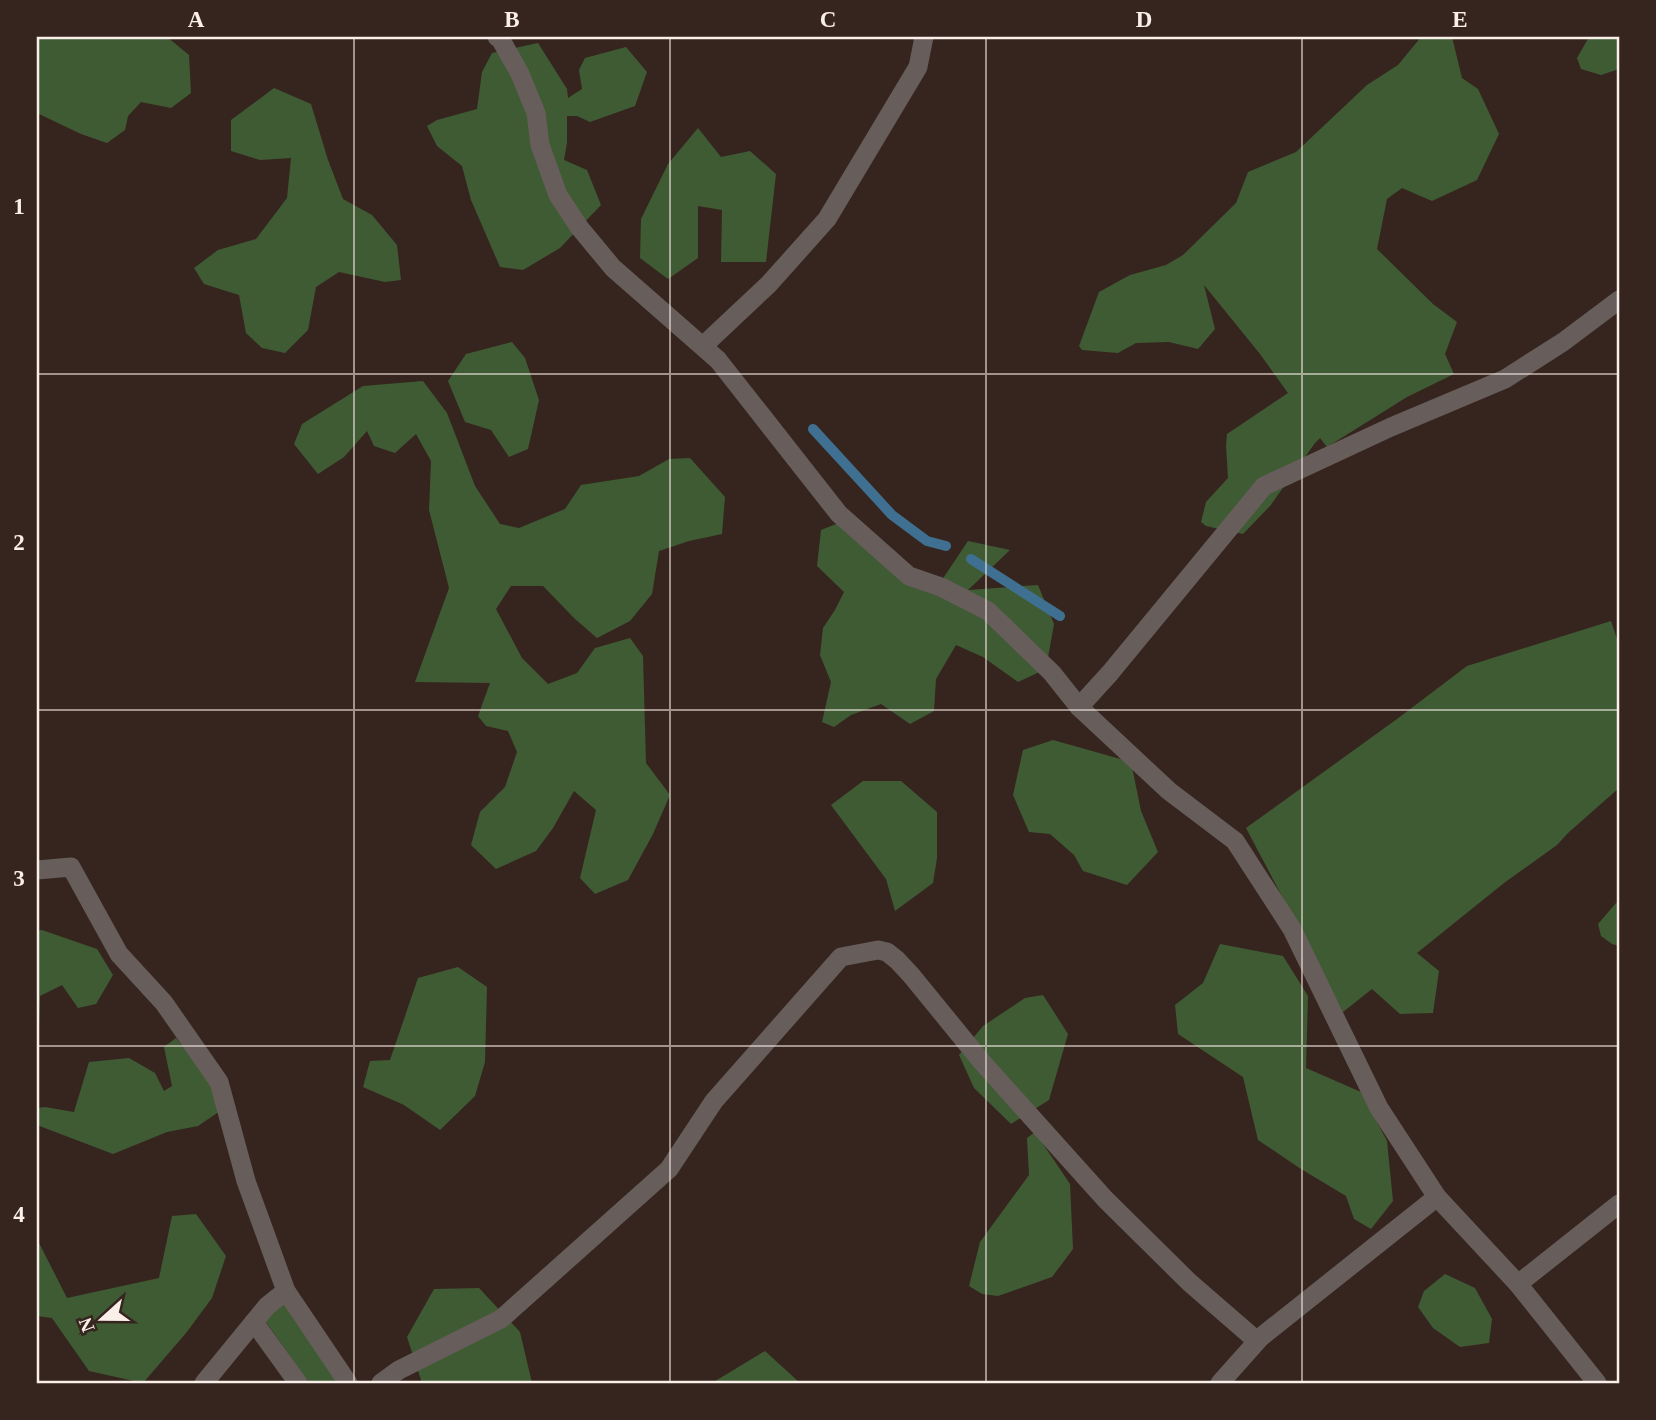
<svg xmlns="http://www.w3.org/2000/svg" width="1656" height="1420" font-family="'Times New Roman',serif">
  <rect width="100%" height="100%" fill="#36251e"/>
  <g fill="#3f5b34">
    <path d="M37,37L76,39L78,37H167L189,55L191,93L171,108L141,102L128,116L125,130L107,143L81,134L37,113Z"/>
    <path d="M1421,37H1452L1462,78L1478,89L1499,134L1477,180L1432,201L1402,188L1387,199L1377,249L1433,304L1457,322L1445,354L1454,374L1407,397L1327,447L1320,438L1315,443L1270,506L1243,534L1206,526L1201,522L1206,502L1228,478L1226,445L1227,434L1288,393L1260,354L1204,285L1215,329L1198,349L1169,342L1136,343L1118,353L1082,350L1079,346L1099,292L1130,275L1166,265L1183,255L1236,203L1248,172L1296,152L1367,85L1398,65Z"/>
    <path d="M1589,37H1619V69L1601,75L1581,69L1577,58Z"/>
    <path d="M538,43L567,89L568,98L582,89L579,70L585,58L626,47L647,72L635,106L590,122L577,116H567V143L564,160L587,170L601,205L560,248L523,270L500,267L471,200L462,166L437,146L427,126L437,120L477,109L482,72L492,53Z"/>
    <path d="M274,88L311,104L328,160L343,199L372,215L397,245L401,280L385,282L339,272L316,287L308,330L285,353L262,348L246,333L239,295L204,284L194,268L218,250L256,239L287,198L291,158L260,160L231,151V120Z"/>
    <path d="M698,128L721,157L750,151L776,174L766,262H721L722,210L698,206V258L668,279L640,258L641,219L668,164Z"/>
    <path d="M512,342L525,358L539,400L528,449L509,457L491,430L465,422L448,381L466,354Z"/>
    <path d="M423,381L447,413L475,486L500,524L519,528L565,509L581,485L639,476L669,459L690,458L725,497L722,534L689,541L659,551L652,594L630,621L597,638L575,619L543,586H511L496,609L522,658L548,684L577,673L595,648L630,638L643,656L646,763L670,795L653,834L628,880L595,894L580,878L596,810L574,791L553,828L536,851L496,869L471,845L480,812L505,787L517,752L508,731L486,726L478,716L490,683L415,682L449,588L429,510L431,461L416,434L395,453L374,446L367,431L344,457L318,474L294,444L302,424L363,386Z"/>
    <path d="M841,522L921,584L942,580L968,541L1010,550L968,590L1038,585L1054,624L1046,669L1018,682L983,657L956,645L936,679L934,711L910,724L881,704L851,715L834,727L822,722L831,682L820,655L823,628L835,610L844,592L817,566L821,530Z"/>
    <path d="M1611,621L1619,645V788L1568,833L1557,845L1504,883L1417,953L1439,971L1433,1013L1400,1014L1372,989L1343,1012L1246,828L1397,719L1467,666Z"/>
    <path d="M1053,740L1131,762L1141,811L1158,852L1127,885L1083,871L1074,855L1050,834L1029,832L1013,795L1023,750Z"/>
    <path d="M863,781H901L937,812V858L933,883L895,911L886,879L831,805Z"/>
    <path d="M1616,903L1619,904V946L1612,944L1601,936L1598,924Z"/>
    <path d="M42,930L97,949L113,975L96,1004L78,1008L62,985L40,996L39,1028L37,1032V931Z"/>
    <path d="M1220,944L1283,956L1308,996L1306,1068L1361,1092L1387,1141L1393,1201L1371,1229L1354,1219L1346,1196L1301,1169L1258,1140L1243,1077L1178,1034L1175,1005L1203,983Z"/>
    <path d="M458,967L487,987L485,1062L475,1096L440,1130L404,1105L363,1087L370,1061L390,1060L418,978Z"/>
    <path d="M1043,995L1068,1034L1049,1100L1011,1124L974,1088L959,1055L983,1026L1025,998Z"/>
    <path d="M176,1038L214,1086L220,1111L198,1126L167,1132L113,1154L37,1125V1108L45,1107L74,1112L89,1062L129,1058L155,1073L164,1091L172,1086L164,1047Z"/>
    <path d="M1035,1132L1070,1184L1073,1249L1052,1277L998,1296L982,1294L969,1286L980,1242L1029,1175L1027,1138Z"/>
    <path d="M196,1214L226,1256L212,1298L186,1333L143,1383L89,1371L52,1318L37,1316V1239L67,1298L159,1278L172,1216Z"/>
    <path d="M1445,1274L1475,1288L1492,1319L1489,1343L1460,1347L1433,1328L1418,1307L1424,1291Z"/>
    <path d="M479,1288L520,1332L532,1383H422L407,1337L434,1289Z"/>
    <path d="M284,1301L340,1383H309L264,1319Z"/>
    <path d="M765,1351L800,1383H712Z"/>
  </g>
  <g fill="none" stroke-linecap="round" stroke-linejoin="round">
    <g stroke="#407091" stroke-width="10">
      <path d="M813,429L892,515L927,541L946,546"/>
      <path d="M971,559L1060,616"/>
    </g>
    <g stroke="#675d5b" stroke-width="19">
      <path d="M497,37L501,40L520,74L536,113L540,145L558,195L579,227L613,268L718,360L839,514L909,576L941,587L988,611L1052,673L1079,707L1169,791L1235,841L1292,929L1379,1108L1437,1197L1518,1284L1597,1383"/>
      <path d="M703,346L769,284L827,219L918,67L924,37"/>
      <path d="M1079,707L1110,673L1264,486L1391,427L1505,379L1563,342L1619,300"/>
      <path d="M37,870L71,867L119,954L164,1003L219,1082L246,1181L286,1291L348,1383"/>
      <path d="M1518,1284L1619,1204"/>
      <path d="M254,1322L298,1383"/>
      <path d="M204,1383L267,1306L286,1291"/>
      <path d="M381,1383L399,1370L501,1319L669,1169L714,1101L841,957L878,950L887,952L897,960L911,975L982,1062L1105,1199L1189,1282L1257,1341"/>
      <path d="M1220,1383L1261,1337L1437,1197"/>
    </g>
  </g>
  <path fill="none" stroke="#fbefea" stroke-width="2" stroke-opacity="0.55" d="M354,37V1383M670,37V1383M986,37V1383M1302,37V1383M37,374H1619M37,710H1619M37,1046H1619"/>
  <rect width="1656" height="1420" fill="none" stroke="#36251e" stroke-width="77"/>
  <g transform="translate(102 1319) rotate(249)" stroke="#36251e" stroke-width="5" paint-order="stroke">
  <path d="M0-5L12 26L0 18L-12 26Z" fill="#fbefea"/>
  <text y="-10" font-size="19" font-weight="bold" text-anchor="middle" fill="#fbefea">N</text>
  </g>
  <rect x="38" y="38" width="1580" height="1344" fill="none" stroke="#fbefea" stroke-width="2.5"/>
  <g font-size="23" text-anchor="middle" font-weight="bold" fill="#fbefea">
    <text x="196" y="27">A</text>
    <text x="512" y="27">B</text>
    <text x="828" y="27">C</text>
    <text x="1144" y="27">D</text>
    <text x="1460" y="27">E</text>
    <text x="19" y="214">1</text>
    <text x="19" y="550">2</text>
    <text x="19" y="886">3</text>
    <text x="19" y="1222">4</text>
  </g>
</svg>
